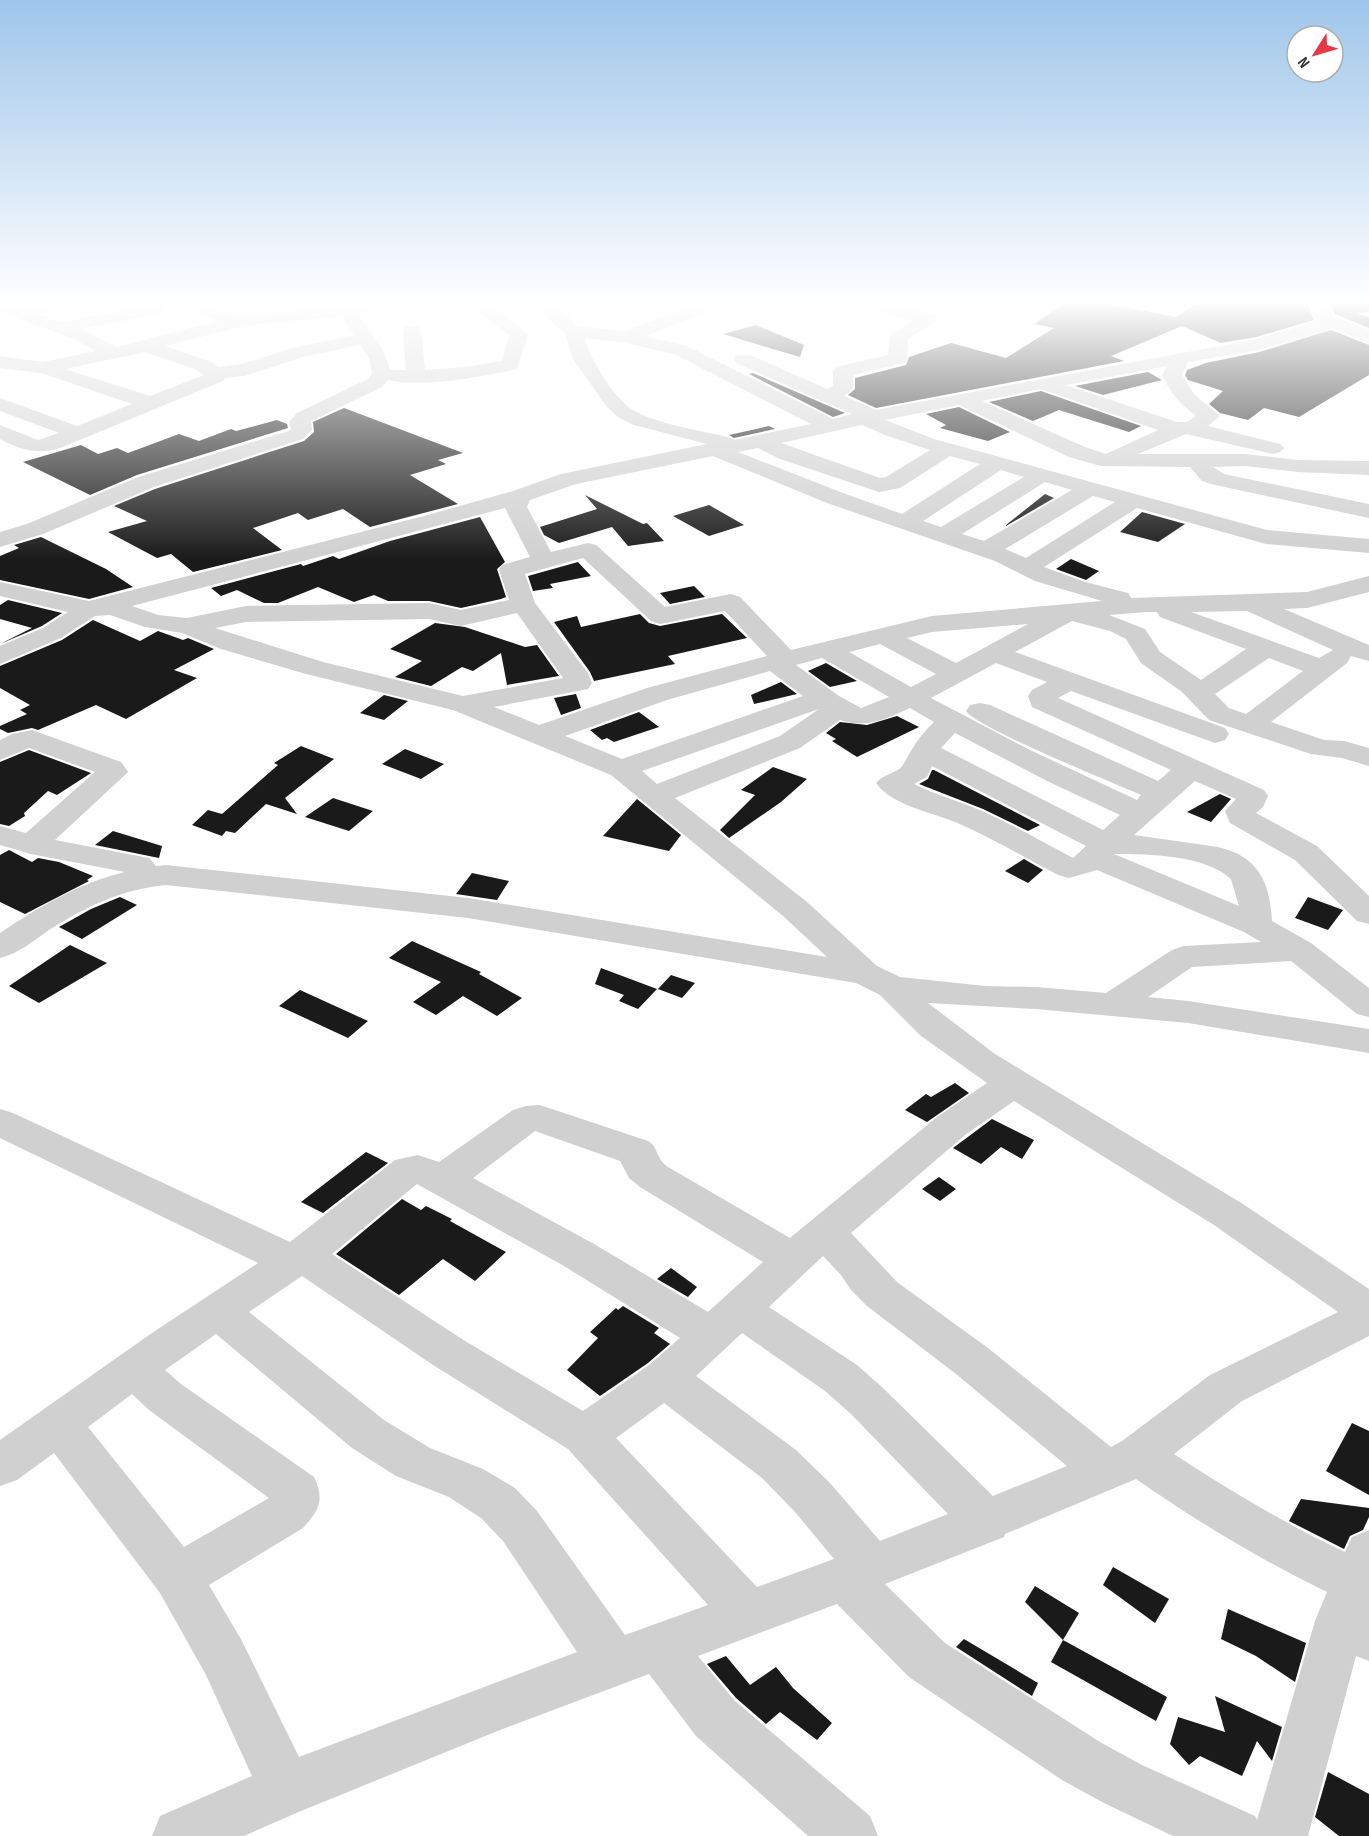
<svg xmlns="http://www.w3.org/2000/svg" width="1369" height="1836" font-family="'Sofia Sans Condensed',sans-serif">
  <rect width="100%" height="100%" fill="#fff"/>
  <g fill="#1a1a1a">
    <path d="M1065,303H1105L1176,317L1197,303H1307L1314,320L1256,337L1221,343L1182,326L1111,356L1124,361L876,408L848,395L855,389V378L906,365L909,357L951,343L1006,358L1054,328L1034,324Z"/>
    <path d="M1329,303H1369V311L1357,314L1369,317V328L1335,314Z"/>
    <path d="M756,325L804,345L800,357L723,334Z"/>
    <path d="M1331,330L1369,345V375L1299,417L1264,408L1248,420L1220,413L1209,404L1223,391L1188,380L1185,375L1187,370L1206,363L1259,352Z"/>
    <path d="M1148,372L1162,380L1103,395L1075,386Z"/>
    <path d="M753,373L845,413L833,417L749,374Z"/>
    <path d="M1041,391L1141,426L1129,432L1059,410L1033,421L989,402Z"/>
    <path d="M959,407L1010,432L988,441L940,428L946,425L926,414Z"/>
    <path d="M344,408L463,453L438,460L446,464L410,475L458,504L370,527L343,509L308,520L298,513L253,528L282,550L193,572L171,554L157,558L108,532L147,521L114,506L155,489L304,441L314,432L313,422Z"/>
    <path d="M277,420L287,424L288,428L137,475L90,495L23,462L81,445L98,454L117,448L128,453L179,434L199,441L231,429L236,431Z"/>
    <path d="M769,426L775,429L734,438L729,435Z"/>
    <path d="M1045,494L1054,498L1006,526V525Z"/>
    <path d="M585,495L643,524L647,523L664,541L628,546L612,527L559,543L544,535L540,527L597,509Z"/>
    <path d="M709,505L744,525L709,536L673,516Z"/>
    <path d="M1142,512L1185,524L1158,542L1120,532Z"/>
    <path d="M480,517L505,562L497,569L506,597L501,599L461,608L429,601H388L374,595L354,602L318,587L278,603H264L237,590L221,596L211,588L301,564L303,566L333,556L339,559L390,541Z"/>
    <path d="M41,537L106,569L133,587L89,599L0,580V556L19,548L14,545Z"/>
    <path d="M1071,559L1099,571L1086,580L1056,569Z"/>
    <path d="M578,562L591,576L550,584L553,588L533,591L528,576Z"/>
    <path d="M694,586L705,597L670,604L660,593Z"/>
    <path d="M8,600L62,613L42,626L0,644L32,628L0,619V605Z"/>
    <path d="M640,614L649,623L660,626L722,614L747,638L668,656L675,664L594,681L590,672L554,622L577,616L581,627Z"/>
    <path d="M93,620L140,641L158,631L183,640L188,638L214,649L174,670L197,678L126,719L96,705L38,730L32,728L8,733L0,729V726L27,714L20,710L30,705L0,688V666L62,640Z"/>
    <path d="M435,623L465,627L525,647L537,645L559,676L507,685L501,653L473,671L462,667L431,686L395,677L422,661L390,649Z"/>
    <path d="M826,663L857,681L830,687L808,671Z"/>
    <path d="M781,682L797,694L754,704L751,695Z"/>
    <path d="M576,694L581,708L561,715L554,698Z"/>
    <path d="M384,695L408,701L384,720L360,713Z"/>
    <path d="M639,712L659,727L614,742L607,738L602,740L590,730Z"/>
    <path d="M897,716L919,727L857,757L832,741L836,739L826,733L840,722L867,725Z"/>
    <path d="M301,746L334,759L285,798L297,814L266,804L235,833L226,831L222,836L192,825L208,810L222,814L278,765L274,763Z"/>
    <path d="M405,749L444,764L421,779L382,764Z"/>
    <path d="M29,750L91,773L57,795L48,791L24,813L25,816L9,826L0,824V762Z"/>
    <path d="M773,767L807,779L781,802L729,838L720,830L755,795L741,790Z"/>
    <path d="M932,770H934L1040,825L1028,831L983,809L919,784L928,779Z"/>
    <path d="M1220,794L1231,799L1211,822L1187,812Z"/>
    <path d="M333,798L373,811L349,831L305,817Z"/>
    <path d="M637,799L681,835L669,851L603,836Z"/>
    <path d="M113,831L162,846L159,858L95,845Z"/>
    <path d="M9,850L32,862L38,858L59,862L93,876L87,880L89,881L25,914L0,902V855Z"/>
    <path d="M1024,859L1043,870L1028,883L1005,871Z"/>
    <path d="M472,873L509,881L497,900L456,894Z"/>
    <path d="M120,897L137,905L82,939L59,927L91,909Z"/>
    <path d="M1308,897L1343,910L1328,930L1295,918Z"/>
    <path d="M412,941L481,972L479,974L522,998L497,1016L463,996L436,1015L413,1002L441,982L389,958Z"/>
    <path d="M70,945L107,963L39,1003L9,986Z"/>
    <path d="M601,968L657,989L638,1009L619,1001L624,995L595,984Z"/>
    <path d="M671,975L695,983L682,998L658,989Z"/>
    <path d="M300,990L368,1021L348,1038L279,1006Z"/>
    <path d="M955,1083L969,1093L927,1122L905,1110L926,1094L931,1097Z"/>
    <path d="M992,1119L1034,1140L1022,1159L1001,1147L981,1164L953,1148Z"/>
    <path d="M366,1152L388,1163L323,1213L301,1202Z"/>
    <path d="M939,1177L956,1189L940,1201L922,1189Z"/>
    <path d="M402,1199L421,1210L426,1206L452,1219L450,1221L506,1252L475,1281L443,1259L399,1295L336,1254Z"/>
    <path d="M671,1268L697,1287L688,1297L657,1279Z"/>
    <path d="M623,1306L659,1328L654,1333L670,1344L648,1363L600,1396L567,1370L598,1338L590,1332L616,1308L618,1310Z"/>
    <path d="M1352,1423L1369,1431V1495L1326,1471Z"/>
    <path d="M1301,1499L1369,1508V1517L1363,1530L1350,1536L1344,1549L1289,1521Z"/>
    <path d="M1113,1567L1169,1599L1155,1623L1103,1585Z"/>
    <path d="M1035,1586L1079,1613L1063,1640L1025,1602Z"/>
    <path d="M1228,1609L1306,1643L1295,1682L1256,1656L1221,1639Z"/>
    <path d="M964,1639L1038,1683L1032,1696L956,1647Z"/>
    <path d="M1063,1640L1167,1697L1156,1721L1051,1662Z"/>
    <path d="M726,1656L750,1685L776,1667L793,1688L832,1723L817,1740L780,1712L766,1724L736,1698L707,1664Z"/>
    <path d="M1215,1696L1282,1727L1272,1761L1257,1741L1242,1776L1200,1756L1189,1765L1170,1744L1178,1717L1225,1732Z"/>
    <path d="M1328,1772L1369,1794V1836H1339L1315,1817Z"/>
  </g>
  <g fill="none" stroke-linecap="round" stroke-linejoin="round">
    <g fill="#d0d0d0" fill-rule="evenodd">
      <path d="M0,303L18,306L38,303H76L73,307L38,314L61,322L158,304L164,305L167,309L164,313L81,329L116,347L217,321L185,307L182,303H206L237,317L367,303H407L404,307L398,308L358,314C371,333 385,347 390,370H406L403,330L406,326H418L421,330L425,370L466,367L502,361L509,335L466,303L491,304L528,334L517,369C483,377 422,388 388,380L382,387L311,421L312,430L303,439L154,487L43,534L0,547V532L27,524L138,477L289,431L291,429L289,422L297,413L368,379L372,374L369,358L360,345L303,357L244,376L225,378L223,381L60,448C37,455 21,450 0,439V425L38,440L59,433L0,411V398L77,426L132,404L41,373L0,368V356L43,362L96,351L74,339L0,312ZM342,316L354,335L292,348L242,364L218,367L209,361L165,346L244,326ZM145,352L195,369L204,375L150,396L65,369Z"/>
      <path d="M536,303H554L578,326L624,331L700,303H725L722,307L645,336L687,346L833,419L852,414L736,363L734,359L736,355H750L827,389L833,386V371L836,367L888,355L890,336L912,321L865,307L862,303H888L935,314L938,318L935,322L908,339L907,359L905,363L853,375V389L844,396L876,410L1257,339L1317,321L1309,303H1327L1333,316L1369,330V343L1331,328L1324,332L1258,350L1188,362L1182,375L1194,394L1220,416L1208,426L1280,444L1284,448L1280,452L1273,454L1186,434L1138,454H1245L1298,460L1369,461V475L1298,472L1245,466L1213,467L1224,474L1369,504V518L1211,484L1202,481L1190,467L1101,466L1069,457L959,405L885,420L934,439L1267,530L1369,539V553L1266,544L1137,508L1044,567L1085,582L1128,593L1131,598L1307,592L1369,576V592L1307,608L1284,609L1369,645V661L1351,656L1347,663L1271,722L1324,740L1344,741L1369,748V766L1342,758L1311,754L1209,720L1182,692L1141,663L1126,639L1110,631L1072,621L1015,652L1225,728L1229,734L1225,740L1215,743L1071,691L1058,698L1264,790L1268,796L1263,807L1256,813L1317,846L1369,896V924L1357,921L1295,860L1230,823L1225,811L1236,799L1195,781L1134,835L1218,847C1258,856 1270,882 1272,921L1311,943L1369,988V1017L1357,1014L1291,961L1192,967L1148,997L1188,1001L1369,1029V1053L1188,1023L1036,1009L928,1003L995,1054L1243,1204L1369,1289V1336L1242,1401L1174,1454C1229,1490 1285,1524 1345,1552L1352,1537L1369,1530V1661L1356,1656L1308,1836H1173L1104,1803L1062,1780L909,1677L837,1604L698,1656L734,1700L870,1816L878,1836H808L696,1736L649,1674L500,1730L301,1811L244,1836H152L160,1816L252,1776L206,1675L160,1593L54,1453L17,1480L0,1486V1440L149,1335L258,1263L0,1138V1109L13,1113L290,1242L395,1160L418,1155L439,1162L513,1110L526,1106L539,1105L552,1109L648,1141C659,1148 656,1159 668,1167L790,1238L937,1117L987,1083L921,1036L880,995L856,983L468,918L166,885C122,889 85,907 49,930C33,941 18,954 0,958V933C39,907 79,883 125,872L31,854L0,845V826L26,833L95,772L29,748L0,760V740L12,734L32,730L121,762L128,772L55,840L149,858L156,866L166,865L468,898L827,957L783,916L611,775L453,710L306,674L221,649L182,633L145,627L110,615L95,616L61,638L0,664V646L43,628L68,612L0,596V582L89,601L424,516L513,491L561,474L707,444L634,425L619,418L607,407L573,359L565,333L537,309ZM584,338L626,343L674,354L811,424L733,440L731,438C705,431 655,424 633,410C612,396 592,361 584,338ZM1167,366L1162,375C1170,392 1181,405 1196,416L1187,422H1177L1066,385ZM1041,389L1158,430L1106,454L1085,447L982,401ZM862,425L885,435L930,450L886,477L880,478L781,443ZM758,448L780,459L879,492L900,488L950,456L980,464L902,514L843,493L738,452ZM713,456L827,503L995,561L1035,581L1102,601L932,616L791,650L740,597L731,594L665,607L596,545L588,543L551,552L527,507L530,500L576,484ZM1001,470L1024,477L941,527L923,521ZM1045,482L1072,490L984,541L962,534ZM1093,496L1115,502L1026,558L1005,549ZM505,508L530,557L502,565L499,570L509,600L461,610L429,603L246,606L187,618L158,615L132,606ZM583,558L651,621L660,624L725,611L767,656L647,688L539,725L494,707L578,691L588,689L592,683L588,673L535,603L525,574ZM1247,611L1333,650L1319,658L1191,612ZM1146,612H1157L1160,617L1246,649L1201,680L1160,652L1145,629L1109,615ZM517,613L563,678L463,696L323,662L215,628L246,622L429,619L461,626ZM1028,624L956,663L907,638L932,632ZM880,644L936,674L911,687L849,652ZM822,658L889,697L861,708L839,696L796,665ZM1269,658L1303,671L1246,714L1229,708L1215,694ZM996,663L1047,682L1032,690L1028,696L1032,707L1171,770L1158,781L990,705L980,703L970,705L966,711C979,729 1112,782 1141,795L1137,800L1030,750L931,698ZM770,671L803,696L622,759L565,736L667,700ZM910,708L934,722C917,739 914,746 903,765C898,773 883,774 876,783C893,807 937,813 962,825C995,840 1026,858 1058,875L1069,878L1097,870L1244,932L1261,942L1184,946L1172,950L1106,993L1036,987L985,986L900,977L877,966L807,902L675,798L800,748L840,720C865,729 886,719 910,708ZM819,709L780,736L657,784L642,771ZM955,733L1049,782L1120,815L1103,830L941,748ZM932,766L1086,846L1073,858C1043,842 1013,825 982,811C959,801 936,795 914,784L927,777ZM1114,854C1149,854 1205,855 1231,879L1239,906ZM1014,1101L1214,1225L1338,1312L1210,1375L1122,1441L1111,1447L988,1348L897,1282L851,1233L965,1135ZM535,1131L620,1161L629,1178L640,1187L763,1262L708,1312L594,1244L473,1178ZM417,1184L564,1266L680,1338L649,1365L583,1411L465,1341L332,1254ZM823,1256L841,1275L851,1290L867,1306L956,1374L1067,1466L993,1496L883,1388L857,1365L769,1307ZM302,1276L433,1365L568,1449L708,1605L625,1635L537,1511L515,1488L483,1469L430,1448L384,1420L249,1312ZM742,1333L825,1391L851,1414L948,1514L880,1541L830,1483L796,1450L696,1376ZM216,1334L352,1448L396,1476L449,1497L481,1518L503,1541L577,1652L299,1757L242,1641L209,1585L303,1528C319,1510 325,1500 314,1477L181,1384L165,1370ZM132,1394L149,1410L269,1498L184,1547L88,1427ZM664,1403L762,1478L796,1513L834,1559L757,1587L616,1438ZM1136,1479C1198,1522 1259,1559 1327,1592L1315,1621L1257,1820L1255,1816L1142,1765L1100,1742L945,1643L885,1584L1004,1537L1005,1534Z"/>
    </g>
  </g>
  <linearGradient id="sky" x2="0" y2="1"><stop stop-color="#9ec6ea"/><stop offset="0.54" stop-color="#fff"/><stop offset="1" stop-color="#fff" stop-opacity="0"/></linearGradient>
  <rect width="1369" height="560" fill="url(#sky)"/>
  <g transform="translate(1315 54) rotate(233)"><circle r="28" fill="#ffffff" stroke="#adadad" stroke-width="1.5"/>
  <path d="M0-4.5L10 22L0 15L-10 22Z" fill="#e63946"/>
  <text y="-9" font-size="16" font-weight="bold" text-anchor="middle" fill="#333333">N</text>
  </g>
</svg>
